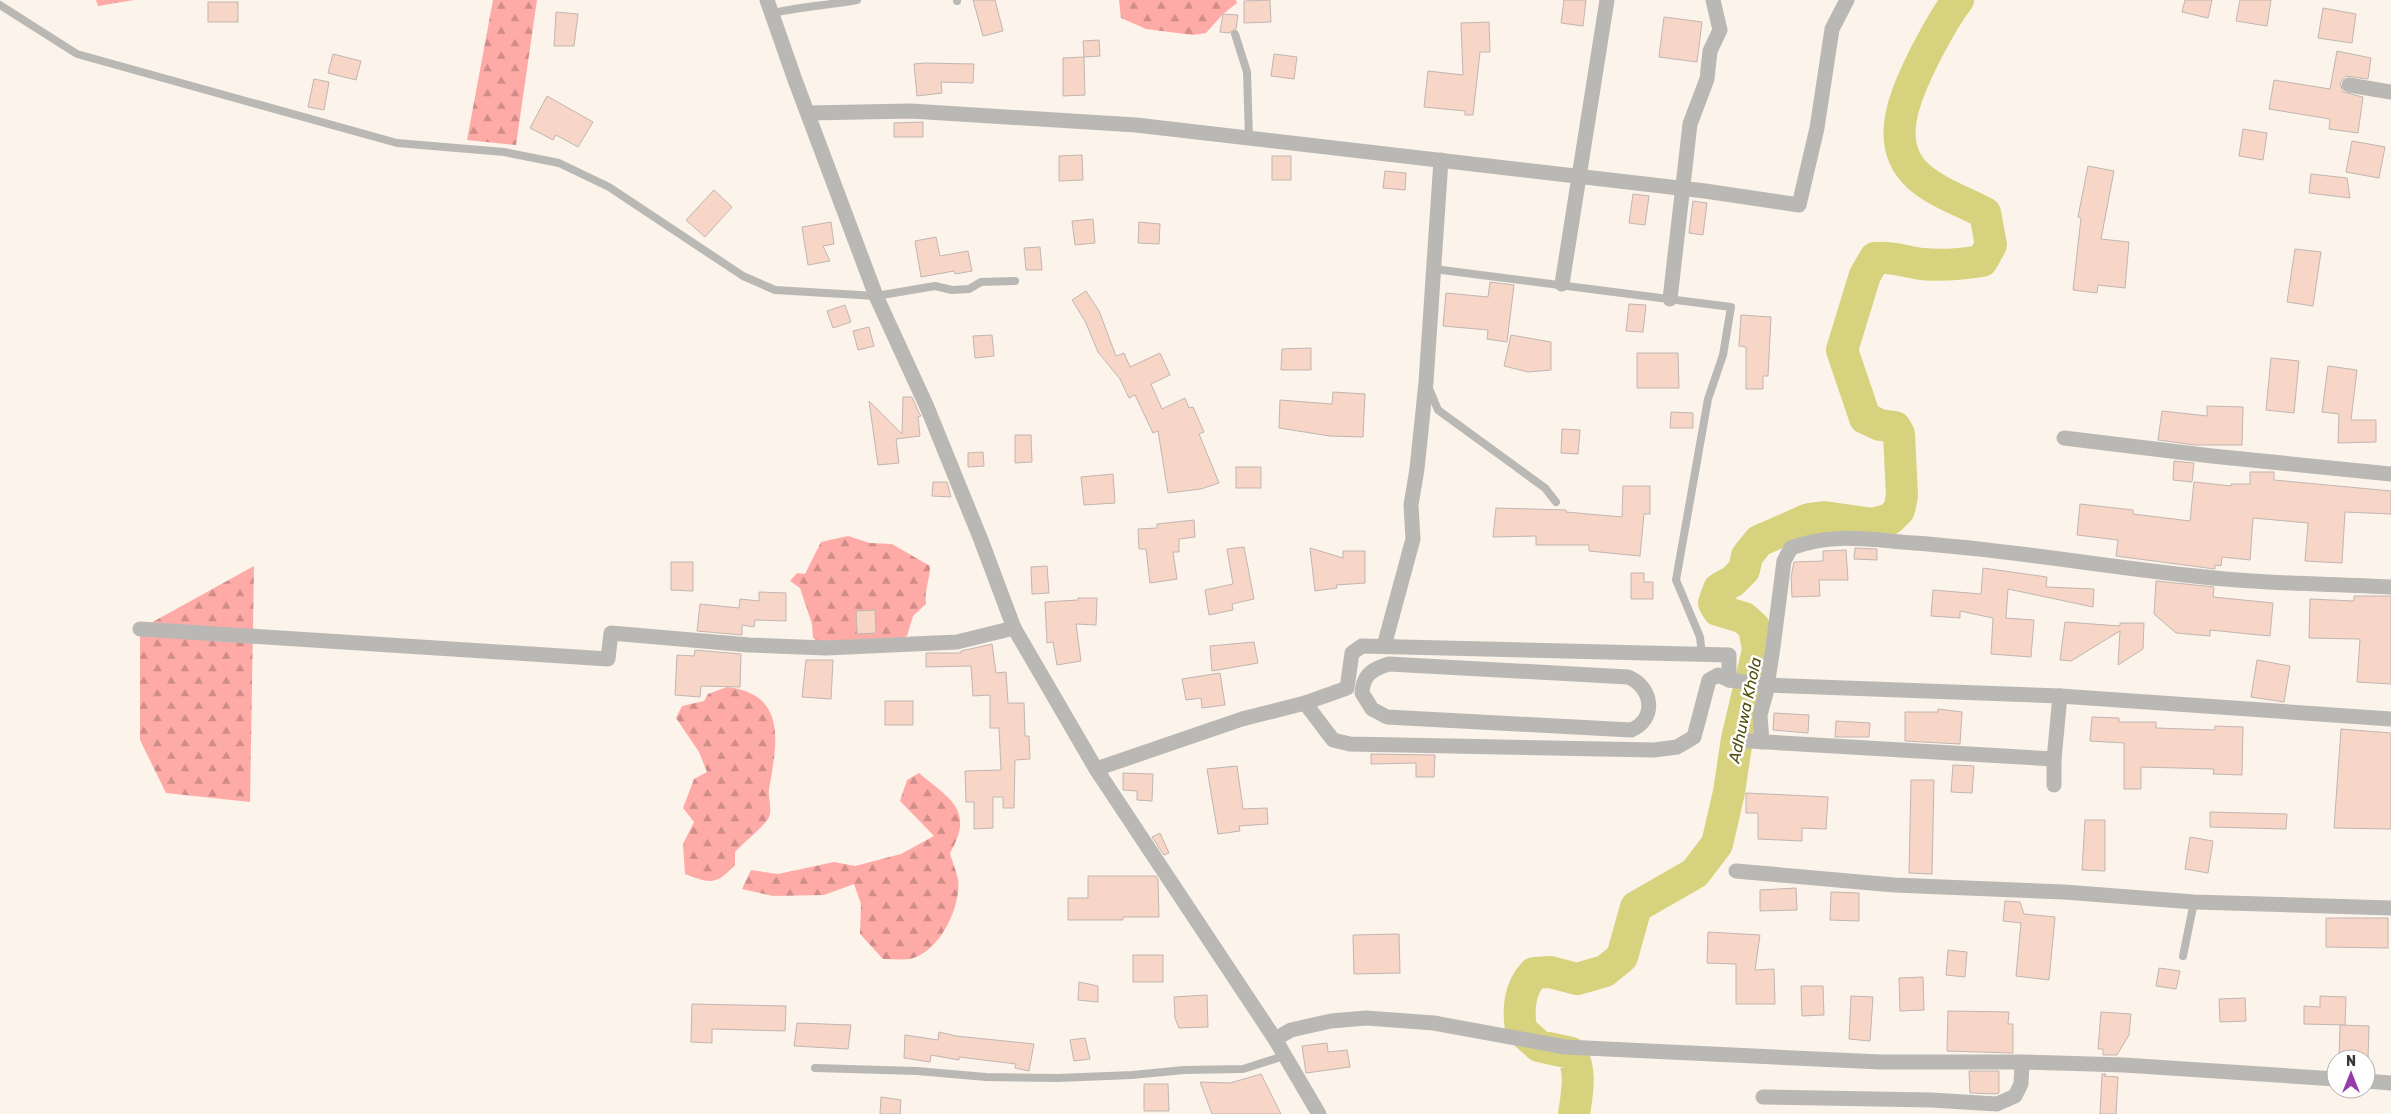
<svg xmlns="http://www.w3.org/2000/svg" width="2391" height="1114" font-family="Rubik,sans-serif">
  <defs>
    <pattern id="forest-firs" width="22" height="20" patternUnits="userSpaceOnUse" patternTransform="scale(1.25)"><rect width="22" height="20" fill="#feaba7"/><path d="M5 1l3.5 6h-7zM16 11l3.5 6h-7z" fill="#cf8c89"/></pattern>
  </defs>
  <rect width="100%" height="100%" fill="#fcf3eb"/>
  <g fill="url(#forest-firs)">
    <path d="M96,0H134L98,6Z"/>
    <path d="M493,0H537L516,145L467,140Z"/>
    <path d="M1119,0H1236L1237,3L1223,14L1206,33L1193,35L1146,29L1121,18Z"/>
    <path d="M848,536L870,543L892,544L930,566C930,580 924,590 926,604L913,616L907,636L892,641L826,648L813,638L812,624L800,588L790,581L797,573L805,574L821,542Z"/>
    <path d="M254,566L250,802L166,793L140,740V629Z"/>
    <path d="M727,687C788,694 777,744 769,789C768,799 773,811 768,819C761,829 744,842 735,852V865C716,885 711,884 685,874L683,844L694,822L683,808L694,779L707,772L699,752L676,718L682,706L704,701L708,694Z"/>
    <path d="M919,773C950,799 975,810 950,853C952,861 956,870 958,879C962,906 939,953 910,959C902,960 892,959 883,959L860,934L861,904L854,884L824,895L773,896L742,889L751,870L778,874L834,862L855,866L901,854L934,836L900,801L907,780Z"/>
  </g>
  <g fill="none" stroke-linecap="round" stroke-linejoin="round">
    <path stroke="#d7d27e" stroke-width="32" d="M1574,1114C1577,1094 1582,1070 1571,1053L1539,1046L1521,1030C1518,1009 1519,989 1534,973L1550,972L1577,979L1605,971L1622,957L1636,907L1695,873L1717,844L1729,792L1737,739L1758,650L1754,627L1744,618L1718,610L1714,603L1719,589L1733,581L1744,570L1747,556L1759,541L1809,519L1824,517L1873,524L1890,519L1899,510L1902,496L1899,434L1895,427L1880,425L1865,418L1842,350L1865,275L1875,258C1892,256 1906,262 1922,264C1941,266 1963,264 1982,261L1991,245L1985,213C1963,201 1937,193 1918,176C1881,142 1908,90 1926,53C1936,35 1945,16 1958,0"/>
  </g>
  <g fill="#f7d5c7" stroke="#c1b6b1">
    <path d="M973,0H995L1003,31L983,36Z"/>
    <path d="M1270,0L1271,22L1244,23V1Z"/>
    <path d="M1564,0H1586L1583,26L1561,23Z"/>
    <path d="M2185,0H2212L2208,18L2182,12Z"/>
    <path d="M2240,0H2271L2267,26L2236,21Z"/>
    <rect x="208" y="2" width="30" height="20"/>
    <path d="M2323,8L2356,14L2352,43L2318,38Z"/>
    <path d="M556,12L578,14L574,46H554Z"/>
    <path d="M1223,14L1238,15L1236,29L1229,33L1220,32Z"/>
    <path d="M1664,17L1702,22L1697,62L1659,57Z"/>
    <path d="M1489,22L1490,52H1480L1473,115H1465V111L1424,107L1428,71L1463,75L1461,23Z"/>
    <path d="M1099,40L1100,56L1084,57L1083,41Z"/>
    <path d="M2337,51L2371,58L2368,79L2346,76L2340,83L2343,92L2363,97L2358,133L2329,129L2330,119L2269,109L2274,80L2330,89Z"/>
    <path d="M333,54L361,61L356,80L328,73Z"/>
    <path d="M1274,54L1297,57L1294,79L1271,76Z"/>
    <path d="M1084,57L1085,95L1063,96V58Z"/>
    <path d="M925,63L974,64L973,83L941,82L942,93L917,96L914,64Z"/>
    <path d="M314,79L329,82L324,110L308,107Z"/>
    <path d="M547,96L593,122L578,147L556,135L553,140L530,128Z"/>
    <path d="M923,122V137H894V123Z"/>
    <path d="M2243,129L2267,133L2263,160L2239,156Z"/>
    <path d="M2352,141L2385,147L2379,178L2346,172Z"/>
    <path d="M1082,155L1083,180L1059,181V156Z"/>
    <rect x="1272" y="156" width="19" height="24"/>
    <path d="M2088,166L2114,171L2101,239L2129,242L2125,288L2098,285L2097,293L2073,290L2081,218L2078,217Z"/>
    <path d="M1385,171L1406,173L1405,190L1383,188Z"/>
    <path d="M2311,174L2347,178L2350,198L2309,193Z"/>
    <path d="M714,190L732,207L705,237L686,220Z"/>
    <path d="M1633,194L1649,196L1645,225L1629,223Z"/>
    <path d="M1693,201L1707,203L1703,235L1689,233Z"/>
    <path d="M1093,219L1095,243L1075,245L1072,221Z"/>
    <path d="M831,222L834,244L823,246L830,261L808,265L802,227Z"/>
    <path d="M1139,222L1160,224L1159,244L1138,243Z"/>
    <path d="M936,237L940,256L968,251L972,271L955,274L954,271L921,277L915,241Z"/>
    <path d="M1040,247L1042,270H1026L1024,248Z"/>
    <path d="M2295,249L2321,252L2313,306L2287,302Z"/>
    <path d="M1490,282L1514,285L1507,342L1487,339L1488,330L1443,326L1446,293L1488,297Z"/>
    <path d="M1086,291L1099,311L1116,356L1124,353L1130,367L1160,353L1170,375L1151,384L1162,409L1185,398L1189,408L1193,407L1204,432L1199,434L1219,483L1201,489L1168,493L1158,431L1153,433L1135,395L1129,398L1120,379L1098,352L1085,321L1072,300Z"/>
    <path d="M1629,304L1646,305L1643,332L1626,331Z"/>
    <path d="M845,305L851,322L833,328L827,311Z"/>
    <path d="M1741,315L1771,317L1768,376H1763V389H1746V347L1739,346Z"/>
    <path d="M869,327L874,346L858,350L853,331Z"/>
    <path d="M992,335L994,356L975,358L973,336Z"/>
    <path d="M1511,335L1551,342V370L1528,372L1504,366Z"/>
    <path d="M1311,348V370H1281L1282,349Z"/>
    <path d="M1637,353H1678L1679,388H1637Z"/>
    <path d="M2271,358L2299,361L2294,413L2266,410Z"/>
    <path d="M2328,366L2357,370L2351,420H2376V442L2338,443L2339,414L2322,412Z"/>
    <path d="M1333,392L1365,394L1363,437L1330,436L1279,428L1280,400L1332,404Z"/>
    <path d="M903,397H912L918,411L921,416L918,417L920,436L896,439L899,463L878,465L869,401L902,434Z"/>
    <path d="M2207,406L2243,407L2242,445H2195L2158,440L2162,411L2207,416Z"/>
    <path d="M1671,412L1693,413V428H1670Z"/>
    <path d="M1562,429L1580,430L1578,454L1561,453Z"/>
    <path d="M1015,435H1031L1032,462L1015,463Z"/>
    <path d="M983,452L984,466L968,467V453Z"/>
    <path d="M2174,461L2194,463L2192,482L2173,480Z"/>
    <rect x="1236" y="467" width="25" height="21"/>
    <path d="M2250,472H2274V480L2391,491V514L2345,512L2342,563L2305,561L2308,523L2253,518L2250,560L2222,557L2221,566L2215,565V569L2116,556L2118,540L2077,535L2080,504L2133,510V514L2190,521L2194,482L2231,486V484H2250Z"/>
    <path d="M1113,474L1115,503L1084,505L1081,477Z"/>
    <path d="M933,482H947L951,497L932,496Z"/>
    <path d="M1623,486H1650V514H1644L1640,556L1589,551V545H1536V536L1493,537L1496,508L1566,510V512L1622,517Z"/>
    <path d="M1194,520L1195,537L1179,539V552H1173L1177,579L1150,583L1146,549H1139L1138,529L1157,528V524Z"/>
    <path d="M1244,547L1254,599L1232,604L1233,610L1209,615L1205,590L1233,584L1227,549Z"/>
    <path d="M1310,548L1343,558V551H1365V583L1336,585L1337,588L1315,591Z"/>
    <path d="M1855,548L1877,549V560L1854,559Z"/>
    <path d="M1846,550L1848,580H1819L1820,596L1792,597L1791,577L1794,562L1823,561V551Z"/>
    <path d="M671,562H693V591L671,590Z"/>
    <path d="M1047,566L1049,593L1032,594L1031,567Z"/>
    <path d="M1983,568L2047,577L2046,587L2094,589L2093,607L2008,589L2006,618L2034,620L2031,657L1991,654L1993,618L1960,611V618L1931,616L1933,590L1981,594Z"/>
    <path d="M1631,573H1644V582H1653V599H1631Z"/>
    <path d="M2156,581L2214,587L2213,597L2273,603L2270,636L2210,630V636L2176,633L2154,614Z"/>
    <path d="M759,592L786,593V621L755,620L754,627L742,625V635L697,631L700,604L739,608L740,599L759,601Z"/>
    <path d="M2354,596H2391V684L2357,682L2360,639L2309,638L2310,599L2354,601Z"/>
    <path d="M1078,598H1097L1096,625L1076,624L1081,661L1057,665L1053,642L1047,643L1045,602L1078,600Z"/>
    <path d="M875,610L876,633L857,634L856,611Z"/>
    <path d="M2065,622L2120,626V623H2144L2143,649L2118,665L2120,631L2071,661L2060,660Z"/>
    <path d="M1254,642L1258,663L1212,671L1210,646Z"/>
    <path d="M992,644L996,673L1006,672L1008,703H1024L1025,736H1029L1030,759L1015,760L1014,808H1003V797H993V828L974,829V802H966L965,771L1001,770L999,728H990V695L973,696L971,666L926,667V653H961V651Z"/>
    <path d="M695,650L741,654L740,687L701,686L700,697L675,695L677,655L694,656Z"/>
    <path d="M806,660H833L831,699L802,697Z"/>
    <path d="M2257,660L2290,666L2284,702L2251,697Z"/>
    <path d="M1220,673L1225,705L1202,708L1201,698L1186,700L1182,679Z"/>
    <rect x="885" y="701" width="28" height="24"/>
    <path d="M1938,709L1962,712L1960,744L1905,741V712H1938Z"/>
    <path d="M1774,713L1809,715L1808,733L1773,730Z"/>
    <path d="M2092,717L2119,718V722H2156V728L2215,730V726L2243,727L2242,775L2213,774L2214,769L2141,767V789H2124V743L2090,741Z"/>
    <path d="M1836,721L1870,723L1869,737H1835Z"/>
    <path d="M2341,729L2391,733V829L2334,828Z"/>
    <path d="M1371,754L1435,755L1434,777H1416V763L1371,764Z"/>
    <path d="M1953,765L1974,766L1972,793L1951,792Z"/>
    <path d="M1237,766L1243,809L1267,808L1268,824L1239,826L1240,831L1218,834L1207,769Z"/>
    <path d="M1123,773L1153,774L1152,801L1137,800V791L1123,790Z"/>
    <path d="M1911,780H1934L1932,874L1909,873Z"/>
    <path d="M1746,793L1828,797L1826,829L1802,828V841L1758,839V813H1746Z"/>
    <path d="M2210,812L2287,814L2286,829L2210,827Z"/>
    <path d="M2085,820H2105V871L2082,870Z"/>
    <path d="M1160,833L1169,853L1164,855L1152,837Z"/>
    <path d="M2190,837L2213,841L2208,873L2185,869Z"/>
    <path d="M1088,876H1156L1158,880L1159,917H1123V920H1068V898H1088Z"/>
    <path d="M1796,888L1797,910L1760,911V890Z"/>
    <path d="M1831,892L1859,893V921L1830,920Z"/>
    <path d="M2005,901L2020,902L2024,914L2055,917L2049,980L2016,976L2021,923L2003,921Z"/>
    <path d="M2326,918H2388V948L2326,947Z"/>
    <path d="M1708,932L1760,935L1755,970L1774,969L1775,1004H1736V964L1707,963Z"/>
    <path d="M1399,934L1400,973L1354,974L1353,935Z"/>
    <path d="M1948,950L1967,952L1965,977L1946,975Z"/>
    <rect x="1133" y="955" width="30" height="27"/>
    <path d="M2159,968L2180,971L2176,989L2156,986Z"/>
    <path d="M1923,977L1924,1010L1900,1011L1899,978Z"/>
    <path d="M1079,982L1098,986V1002L1078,1000Z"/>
    <path d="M1801,986H1823L1824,1015L1802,1016Z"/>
    <path d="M1207,995L1208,1027L1179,1028L1175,1018L1174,997Z"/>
    <path d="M1851,996L1873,997L1870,1041L1849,1039Z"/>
    <path d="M2320,996L2346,997L2345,1025L2304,1024V1006L2320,1007Z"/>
    <path d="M2245,998L2246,1021L2220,1022L2219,999Z"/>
    <path d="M692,1004L786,1006L785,1031L712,1029V1043L691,1042Z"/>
    <path d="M1948,1011L2009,1012L2008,1024H2013V1053L1947,1051Z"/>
    <path d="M2101,1012L2131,1014L2129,1035L2117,1055H2103V1049H2098Z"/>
    <path d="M797,1023L851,1025L848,1049L794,1046Z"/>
    <path d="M2340,1025L2369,1026L2368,1059L2339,1058Z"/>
    <path d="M939,1032L956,1036L1034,1044L1029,1071L1015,1068L1016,1064L959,1057V1060L931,1055L930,1062L904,1058L905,1035L938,1040Z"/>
    <path d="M1085,1038L1090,1059L1074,1061L1070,1040Z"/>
    <path d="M1327,1043L1328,1052L1347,1050L1350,1067L1306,1073L1302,1046Z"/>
    <path d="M1969,1071H1999V1093L1995,1094L1970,1093Z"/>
    <path d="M1261,1074L1281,1114H1212L1200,1082L1230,1083Z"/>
    <path d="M2102,1074H2106L2104,1076L2118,1077L2116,1114H2100Z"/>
    <path d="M1144,1084H1168L1169,1111H1144Z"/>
    <path d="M881,1097L901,1100L900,1114H880Z"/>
  </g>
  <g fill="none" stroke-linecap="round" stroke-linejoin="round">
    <g stroke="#bab8b4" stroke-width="8">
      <path d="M957,0V1"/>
      <path d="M0,5L77,54L397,143L504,152L559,163L609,187L743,276L775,290L876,296L935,286L952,290L969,289L981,282L1015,281"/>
      <path d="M773,13C801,7 829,5 857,0"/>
      <path d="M1235,34L1247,72L1249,138"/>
      <path d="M1434,269L1731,307L1723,355L1708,399L1676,580L1700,637L1702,655"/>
      <path d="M1428,386L1438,410L1545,488L1556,502"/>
      <path d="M2183,956L2194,902"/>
      <path d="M815,1068L917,1071L986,1077L1058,1078L1132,1075L1184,1070L1243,1069L1284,1056"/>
    </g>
    <g stroke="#bab8b4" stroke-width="15">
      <path d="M767,0L795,80L876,296L927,407L981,540L1014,628L1096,769L1275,1039L1319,1114"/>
      <path d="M2349,85L2391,92"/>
      <path d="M808,113L911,111L1136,125L1705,191L1799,205L1817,128L1832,29L1847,0"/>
      <path d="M1562,284L1607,0"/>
      <path d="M1670,299L1690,124L1707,79L1710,51L1720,30L1713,0"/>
      <path d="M2064,438L2212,456L2391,474"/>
      <path d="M140,629L608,659L611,633L749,645L826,648L957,642L1014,628"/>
      <path d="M1384,646L1413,539L1411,505L1417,469L1426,382L1441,160"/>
      <path d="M1389,664L1628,677C1653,687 1657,719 1631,730L1387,717L1372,709L1362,693C1363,675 1372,669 1389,664Z"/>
      <path d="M1305,703L1333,740L1350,744L1654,750L1677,747L1694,737L1709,680L1718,675L1729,680"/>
      <path d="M1750,741L2054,759L2060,696"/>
      <path d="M1762,742L1760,715L1766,693L1773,647L1784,561L1791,548C1831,532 1872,540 1914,543C2018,550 2121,570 2225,579C2280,584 2336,584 2391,587"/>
      <path d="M1096,769L1242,719L1305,703L1347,688L1352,653L1362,646L1729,655V680L1767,685L2060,696L2391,719"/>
      <path d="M2054,785V759"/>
      <path d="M1736,871L1894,885L2064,892L2194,902L2391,908"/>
      <path d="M1275,1039L1291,1030L1331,1021L1366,1018L1434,1023L1565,1047L1880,1062H2022L2124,1065L2336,1079"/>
      <path d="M2366,1081L2391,1083"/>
      <path d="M1763,1097L1931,1100L1997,1104L2015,1096L2021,1084L2022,1062"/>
    </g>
  </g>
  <g text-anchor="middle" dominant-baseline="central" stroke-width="5" stroke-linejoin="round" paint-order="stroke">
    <g font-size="16" font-style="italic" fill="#514d0c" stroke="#fff">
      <text transform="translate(1745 710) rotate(-78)">Adhuwa Khola</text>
    </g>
  </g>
  <g transform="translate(2351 1074)"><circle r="24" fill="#ffffff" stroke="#b1afae"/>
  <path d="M0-4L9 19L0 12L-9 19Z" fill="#943ca9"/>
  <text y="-8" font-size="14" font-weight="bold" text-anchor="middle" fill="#3b3835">N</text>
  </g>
</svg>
